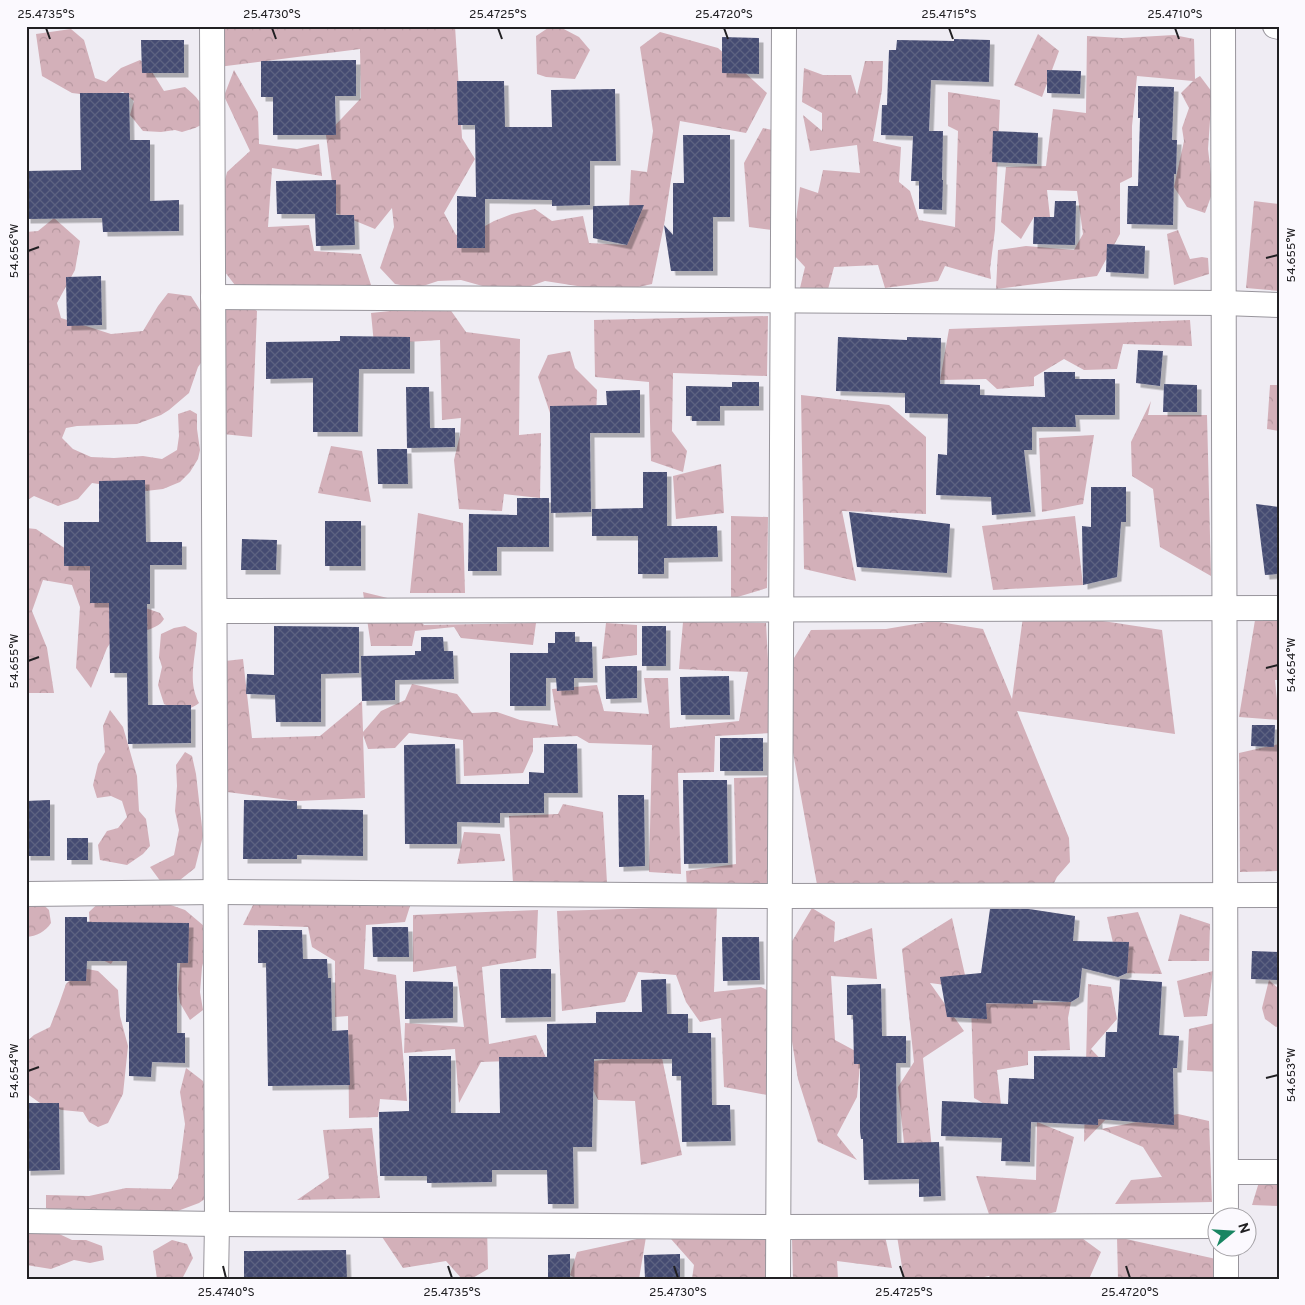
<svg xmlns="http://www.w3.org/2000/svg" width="1305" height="1305" font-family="Overpass,sans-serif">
  <defs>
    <pattern id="forest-crowns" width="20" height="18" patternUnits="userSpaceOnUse" patternTransform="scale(1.25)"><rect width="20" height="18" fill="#d3b0b9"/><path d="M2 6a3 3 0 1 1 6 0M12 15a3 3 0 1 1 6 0" fill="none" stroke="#b5979f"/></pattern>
    <pattern id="building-cross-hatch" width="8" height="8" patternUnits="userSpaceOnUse" patternTransform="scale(1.25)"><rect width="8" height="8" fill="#454b72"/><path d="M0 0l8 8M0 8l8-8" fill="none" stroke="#5d6281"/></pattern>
    <filter id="shadow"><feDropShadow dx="4.5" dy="4.5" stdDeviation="0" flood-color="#0004"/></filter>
  </defs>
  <rect width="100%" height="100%" fill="#efecf3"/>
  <g fill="url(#forest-crowns)">
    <path d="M215,26H455L462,138L475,159L444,213L456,235L476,231L494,221L512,214L535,209L552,221L583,216L589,243L627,245L631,170L647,172L653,131L640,47L660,32L718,48L767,93L746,133L680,121L664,225L652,284L616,292L545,281L525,288L504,292L461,280L438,281L417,288L395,284L380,268L394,227L392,208L375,229L336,213L326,135L361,98L360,49L202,69Z"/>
    <path d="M551,26H558L579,37L590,50L575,79L546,77L537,74L536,36Z"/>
    <path d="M71,29L84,40L95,78L106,82L121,68L140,60L149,67L164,91L185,87C200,100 205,104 201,125L195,128L182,132L175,130L161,132L143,131L130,115L134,101L123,92L106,97L72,93L42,76L36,34Z"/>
    <path d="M1038,34L1059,51L1042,97L1014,85Z"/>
    <path d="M1174,35L1194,39L1195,79L1200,76L1212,92L1208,149L1213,191L1205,213L1187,207L1174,187L1184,141L1182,128L1189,108L1181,93L1193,81L1137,76L1132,126V177L1120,183V234L1097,276L996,289L998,250L1026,246L1074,250L1083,234L1077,191L1047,190L1050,217H1034L1021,239L1001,222L1006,167L1046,166L1053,109L1086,113L1087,36L1122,38Z"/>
    <path d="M865,61H883L882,90L873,141L901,147L899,182L910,191L919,220L955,227L958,131L948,126V92L1000,100L995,230L990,269L991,279L945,266L938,281L885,288L878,265L834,267L827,293L800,288L805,267L792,253L800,187L818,193L823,170L860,173L857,145L810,151L803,115L822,131V113L802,102L804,68L823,75H851L857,95Z"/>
    <path d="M234,70L258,112L259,144L297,149L319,144L322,176L272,168L268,227L309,225L314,251L361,254L371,285L329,297L238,289L218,263V209L227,172L250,151L224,96Z"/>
    <path d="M763,128L795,135L772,230L749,227L744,163Z"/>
    <path d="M1254,201L1279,204V291L1246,288Z"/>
    <path d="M54,218L80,241L75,270L57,303L61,318L111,334L143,331L158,306L168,293L191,296L200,310V275L257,311L252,437L203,432L201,363L198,367L189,393L169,410L161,415L137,424L77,426L66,428L62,438L73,449L91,457L114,458L143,456L162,459L177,450L179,436L178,414L190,410L197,414V429L200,450L198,459L190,472L180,482L163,489L146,491L92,483L78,499L58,506L34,496L26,501V232L38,231Z"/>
    <path d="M1178,230L1190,259L1202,257L1208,258L1209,274L1174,285L1167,234Z"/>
    <path d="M447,305L466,332L520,339L519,435L541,433L540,498L504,494L502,511L459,509L454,460L460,435L461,418L442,420L440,340L374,344L371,313Z"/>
    <path d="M768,316L767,376L673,373L672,431L687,451L683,472L651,461L649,382L595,377L594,320Z"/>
    <path d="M1190,320L1192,346L1123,344L1117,369L1084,370L1064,359L1034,377V386L997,389L986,379L940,380L949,329Z"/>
    <path d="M570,351L575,368L597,390L596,419L566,422L550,413L538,377L548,355Z"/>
    <path d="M1270,385H1279V431L1267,429Z"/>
    <path d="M801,395L889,405L926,437V514L842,511L856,581L804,569Z"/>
    <path d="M1151,401L1148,415H1207L1211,576L1160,547L1153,489L1132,476L1131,442Z"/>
    <path d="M1094,435L1083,504L1042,512L1039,438Z"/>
    <path d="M331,446L362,451L371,502L318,493Z"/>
    <path d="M721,464L724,513L676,519L673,476Z"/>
    <path d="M418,513L463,523L465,593H410Z"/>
    <path d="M731,516L768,517L767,588L731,599Z"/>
    <path d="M1075,516L1083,585L993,590L982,526Z"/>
    <path d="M26,528L36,529L75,555L91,559L134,604L160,613L164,619C157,632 128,634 115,636L107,648L91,688L76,668L80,607L72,585L43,580L32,611L47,648L54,693H26Z"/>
    <path d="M363,592L404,602L424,625L536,623L533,645L461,638L454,627L415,631L412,646H371Z"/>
    <path d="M1257,608L1279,616V680H1275L1279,720L1239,717Z"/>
    <path d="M1024,609L1162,630L1175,734L1017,711L1069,838L1070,862L1057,877L1052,887L818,890L780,681L811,630L886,629L933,621L983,629L1012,699Z"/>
    <path d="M683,622L766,623L772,733L715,736L714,772L678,773L681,874L649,872L652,745L589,743L577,736L533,738V751L523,773L464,776L463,740L409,733L395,748L368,749L363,735L365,798L297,801L227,792L207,663L243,659L252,738L320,736L362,701L363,732L381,711L405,700L412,684L457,694L472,713L497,712L520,720L558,726L552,689L597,685L604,711L649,714L644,678H668L670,728L739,721L748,672L679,669Z"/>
    <path d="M606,623L637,625V655L602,659Z"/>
    <path d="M185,626L197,633C196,656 187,681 199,703C186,713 178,710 164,704L158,685L162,667L159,657L161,634L174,628Z"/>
    <path d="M110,710L123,727L137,776L139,811L146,819L150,846L143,854L127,865L100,860L98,845L107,831L118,828L127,817L122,801L111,796L97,798L93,785L98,764L105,752L103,726Z"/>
    <path d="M1279,744V871L1240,872L1239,753Z"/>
    <path d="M185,752L192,756L196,774L203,836L195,868L180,880L161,882L150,867L174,855L179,830L175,811L177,786L176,765Z"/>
    <path d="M770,777L767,887L687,890L686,871L736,864L734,778Z"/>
    <path d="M563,804L603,812L607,883H513L509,816L558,814Z"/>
    <path d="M464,832L500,834L505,861L457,864Z"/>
    <path d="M26,891L32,894L49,910L51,923C45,932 37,936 26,937Z"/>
    <path d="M107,895L168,904L185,910L204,926L209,941L202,967L200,992L203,1010L190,1020L180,1003L178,989L181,953H118L111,964L96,957L90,931L89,912Z"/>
    <path d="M256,899L410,906L405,922L366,925L364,969L396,975L407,1101L380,1099L378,1117L349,1118L348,1016L335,1017V961L312,947L308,927L243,925Z"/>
    <path d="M717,906L714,992L761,987L767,990V1095L724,1087L721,1018L700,1022L686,1002L676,975L638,972L625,1002L562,1011L557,911Z"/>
    <path d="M812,908L835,922L834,942L872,928L877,979L831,976L835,1040L861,1054L857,1097L837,1135L857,1160L818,1142L798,1079L787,1010L791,943Z"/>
    <path d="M538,910L536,958L482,967L489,1044L536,1035L547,1060L481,1062L459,1103L455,1049L404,1053L405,1023L464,1027L456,966L413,972V915Z"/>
    <path d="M1138,912L1162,974L1120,973L1107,917Z"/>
    <path d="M1180,914L1210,924L1209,961H1168Z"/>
    <path d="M952,918L968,988L930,983L964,1031L923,1058L932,1150L904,1143L898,1087L914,1062L902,949Z"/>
    <path d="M82,968L98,971L118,990L120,1016L128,1046L123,1094L108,1123L98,1127L89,1122L83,1112L62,1110L40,1103L26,1093V1042L34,1035L50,1027L59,1004L66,984Z"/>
    <path d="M1213,971L1207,1016L1184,1017L1177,981Z"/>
    <path d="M1269,980L1279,989V1026L1276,1027L1265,1019L1262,1008Z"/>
    <path d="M1088,984L1111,987L1117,1019L1091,1049L1108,1067V1117L1084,1142Z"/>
    <path d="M1071,1002L1068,1018L1070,1050L1028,1051V1065L997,1070L1002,1114L974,1098L971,1004Z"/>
    <path d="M1215,1023L1219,1072L1187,1070L1189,1029Z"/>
    <path d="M661,1053L682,1155L641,1165L635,1101L598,1100L589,1081L553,1066Z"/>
    <path d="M186,1068L203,1081L213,1111L212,1194L199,1203L175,1212L63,1217L46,1208V1195L89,1196L126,1188L171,1189L178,1178L185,1124L180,1092Z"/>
    <path d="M1178,1114L1209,1121L1212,1202L1115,1204L1131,1180L1162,1177L1143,1147L1101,1129Z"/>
    <path d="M1037,1122L1074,1137L1056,1212L993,1226L976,1176L1036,1180Z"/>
    <path d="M372,1128L380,1198L297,1200L329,1178L323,1130Z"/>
    <path d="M1259,1182L1279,1183V1206L1252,1205Z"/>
    <path d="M374,1225L487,1226L488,1269L471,1279H462L446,1261L403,1268Z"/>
    <path d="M26,1229L55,1232L72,1240H86L102,1246L104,1260L90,1263L74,1260L51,1269L26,1265Z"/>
    <path d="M1075,1233L1101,1252L1089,1279H991L989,1276L975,1279H904L897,1236Z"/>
    <path d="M885,1236L892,1268L837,1261L838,1279H793L792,1239Z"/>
    <path d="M646,1237L639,1279H577L570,1275L577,1252Z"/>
    <path d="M1117,1237L1216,1259L1215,1279H1118Z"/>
    <path d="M671,1239H778L769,1279H692L694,1265Z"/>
    <path d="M172,1240L187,1244L193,1258L182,1279H157L153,1251Z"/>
  </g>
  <g fill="url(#building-cross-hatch)" filter="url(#shadow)">
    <path d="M722,37L759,38V74L722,73Z"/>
    <path d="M954,39L990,40L989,82L931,80L929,131H943L942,180H943L942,210L919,209V181H911L913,136L881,135L882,105H887L889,50H896L897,40L954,41Z"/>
    <path d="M141,40H184V73H142Z"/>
    <path d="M356,60V96H335L336,135H273V97H261V61Z"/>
    <path d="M1047,70L1081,71L1080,94L1047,93Z"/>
    <path d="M457,81H504L505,127H552L551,90L615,89L616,161H590V205L552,206V200L485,199V248H457V196L476,197L475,125H458Z"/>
    <path d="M1138,86L1174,87L1172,140H1177L1176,174H1174L1173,225L1127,224L1128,186H1138L1140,118H1138Z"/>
    <path d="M80,93H129L130,140H150V201L179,200V231L103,232L102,218L26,219V171L81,170Z"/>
    <path d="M993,131L1038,133L1037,164L992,162Z"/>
    <path d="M683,135H730V217H713V271H671L664,225L673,235V183H684Z"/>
    <path d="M336,180V215H354L355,245L316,246L315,214H277L276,181Z"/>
    <path d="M1055,201H1076L1075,245L1033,244L1034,217H1054Z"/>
    <path d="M644,205L627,245L593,238V206Z"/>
    <path d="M1107,244L1145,246L1144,274L1106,272Z"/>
    <path d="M101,276L102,325L67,326L66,277Z"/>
    <path d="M340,336L410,337V369H359L358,432H313V378L266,379V342L340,341Z"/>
    <path d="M838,337L907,340V337L941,338L940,384L980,385V395L1045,397L1044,372H1075V379H1115V415H1075L1076,427H1032V450H1024L1031,512L992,515L991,497L936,495L938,454L947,455L948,414L905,413V393L836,391Z"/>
    <path d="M1138,350L1163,351L1160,386L1136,383Z"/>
    <path d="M732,382H759V406H720V421H692V416H686V386L732,387Z"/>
    <path d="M1164,384L1197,385V412H1163Z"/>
    <path d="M406,387H429L430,428H455V447L407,448Z"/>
    <path d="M640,390V433H590L591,512L551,513L550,406L607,405L606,391Z"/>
    <path d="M377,449H407L408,484H378Z"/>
    <path d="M643,472H667V526H717L718,557L664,558V574H638V536H592V509L643,508Z"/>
    <path d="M145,480L146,542H182V565H150V604H147L148,705H191V743L128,744L127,673H110L109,603H90V566H64V522H99V481Z"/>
    <path d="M1091,487H1126V522H1121L1117,577L1083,585L1082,526L1091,527Z"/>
    <path d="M517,498H549V547H497V571H468L469,514L517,515Z"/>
    <path d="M1256,504L1279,507V574L1265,575Z"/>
    <path d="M849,512L950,524L947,573L857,567Z"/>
    <rect x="325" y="521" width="36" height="45"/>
    <path d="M242,539L277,540L276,570H241Z"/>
    <path d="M274,626L359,627V673L321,674V722H276L275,695L246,694L247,674L274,675Z"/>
    <rect x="642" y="626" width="24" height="40"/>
    <path d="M555,632H575V642H592L593,678H574V690L557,691L556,678H546V706H510V653H548V643H555Z"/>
    <path d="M421,637H443L444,651H453L454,679L395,680V700L362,701L361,656L415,655V651H421Z"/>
    <path d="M605,666H637V698L606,699Z"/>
    <path d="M729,676L730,715H681L680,677Z"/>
    <path d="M1252,725H1275L1274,747L1251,746Z"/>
    <rect x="720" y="738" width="43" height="33"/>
    <path d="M455,744L456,784H529V772L544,773V744H577L578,793H544V813H500V823L457,822V844H405L404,745Z"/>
    <path d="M683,780H727L728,863L684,864Z"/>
    <path d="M618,795H644L645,866L619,867Z"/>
    <path d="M50,800V856H26V801Z"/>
    <path d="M244,800L297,801V809L363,810V856L297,855V859H243Z"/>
    <rect x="67" y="838" width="21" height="22"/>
    <path d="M990,909H1029L1075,916L1073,941L1129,942L1127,973L1118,977L1082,968L1079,997L1071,1002L1033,1000V1004L986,1003L987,1019L947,1017L940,977L981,973Z"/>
    <path d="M65,917H87V922L189,923L188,963H177V1033H185V1063L152,1062L151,1077L129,1076V1022H126L127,961H87L86,981H65Z"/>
    <path d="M372,927H408L409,957H373Z"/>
    <path d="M258,930H302L303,959H327L328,978H331L332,1031L348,1030L350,1085L268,1086L266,963H258Z"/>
    <path d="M722,937H759L760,980L723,981Z"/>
    <path d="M1252,951L1279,952V980L1251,979Z"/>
    <path d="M500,969H551V1017L501,1018Z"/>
    <path d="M666,979L667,1014H688V1033H711L712,1105H730L731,1141L682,1142L681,1076H672V1059H594L592,1147H573L574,1204H548L547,1170H492V1182L427,1183V1176H380L379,1112L409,1111V1056H451V1113H500L499,1057H547V1024L596,1023V1012H642L641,980Z"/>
    <path d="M1120,979L1162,982L1159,1035L1179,1036L1177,1068H1173L1174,1125L1098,1119V1125L1031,1122L1030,1162L1001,1161L1002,1138L941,1136L942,1101L1008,1104L1009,1078L1034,1079V1056L1105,1057L1106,1032H1117Z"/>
    <path d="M405,981L453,982V1018L405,1019Z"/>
    <path d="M881,984L882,1036H906V1063H896L897,1143L939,1142L941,1196L919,1197V1179L864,1180L863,1139H861L860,1131V1064H854L853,1015H847V985Z"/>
    <path d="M26,1103H59L60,1170L26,1171Z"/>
    <path d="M346,1250L347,1279H244V1251Z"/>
    <path d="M570,1254V1279H548V1255Z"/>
    <path d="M680,1254V1279H645L644,1255Z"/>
  </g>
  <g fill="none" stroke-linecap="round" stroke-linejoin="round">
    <defs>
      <g id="minor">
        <path d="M212,26L217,1224L216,1279"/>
        <path d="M1223,26L1226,1218"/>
        <path d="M1275,26L1279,27"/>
        <path d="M213,297L1224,303L1279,305"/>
        <path d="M215,611L1279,608"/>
        <path d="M26,894L216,892L779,896L1279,895"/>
        <path d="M1226,1172H1279"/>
        <path d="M26,1221L217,1224L778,1227L1218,1226"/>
        <path d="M1226,1248V1279"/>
        <path d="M778,1279L784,26"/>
      </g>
    </defs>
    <use href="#minor" stroke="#98959c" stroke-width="26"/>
    <use href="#minor" stroke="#fff" stroke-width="24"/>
  </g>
  <path fill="none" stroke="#212023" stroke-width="2" d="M46,28L50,39M272,28L276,39M498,28L502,39M724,28L728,39M949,28L953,39M1175,28L1179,39M28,251L39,247M1266,258L1278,255M28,661L39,657M1266,668L1278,665M28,1071L39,1067M1266,1078L1278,1075M223,1266L226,1278M448,1266L452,1278M674,1266L678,1278M900,1266L904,1278M1126,1266L1130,1278"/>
  <rect width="1305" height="1305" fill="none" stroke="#fbf9fe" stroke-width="55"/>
  <g transform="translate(1232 1232) rotate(72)"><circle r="24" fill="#fbf9fe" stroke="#a4a2a6"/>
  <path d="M0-4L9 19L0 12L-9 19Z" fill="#188562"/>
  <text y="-8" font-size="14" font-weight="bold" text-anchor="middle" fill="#212023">N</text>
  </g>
  <rect x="28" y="28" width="1250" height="1250" fill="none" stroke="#212023" stroke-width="2"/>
  <g font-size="12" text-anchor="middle" fill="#212023">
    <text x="46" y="18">25.4735°S</text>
    <text x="272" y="18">25.4730°S</text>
    <text x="498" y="18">25.4725°S</text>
    <text x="724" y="18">25.4720°S</text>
    <text x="949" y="18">25.4715°S</text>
    <text x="1175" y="18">25.4710°S</text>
    <text transform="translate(14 251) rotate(-90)" y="4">54.656°W</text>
    <text transform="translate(1291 255) rotate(-90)" y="4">54.655°W</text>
    <text transform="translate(14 661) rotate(-90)" y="4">54.655°W</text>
    <text transform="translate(1291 665) rotate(-90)" y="4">54.654°W</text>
    <text transform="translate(14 1071) rotate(-90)" y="4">54.654°W</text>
    <text transform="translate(1291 1075) rotate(-90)" y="4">54.653°W</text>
    <text x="226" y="1296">25.4740°S</text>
    <text x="452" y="1296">25.4735°S</text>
    <text x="678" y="1296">25.4730°S</text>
    <text x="904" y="1296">25.4725°S</text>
    <text x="1130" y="1296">25.4720°S</text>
  </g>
</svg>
